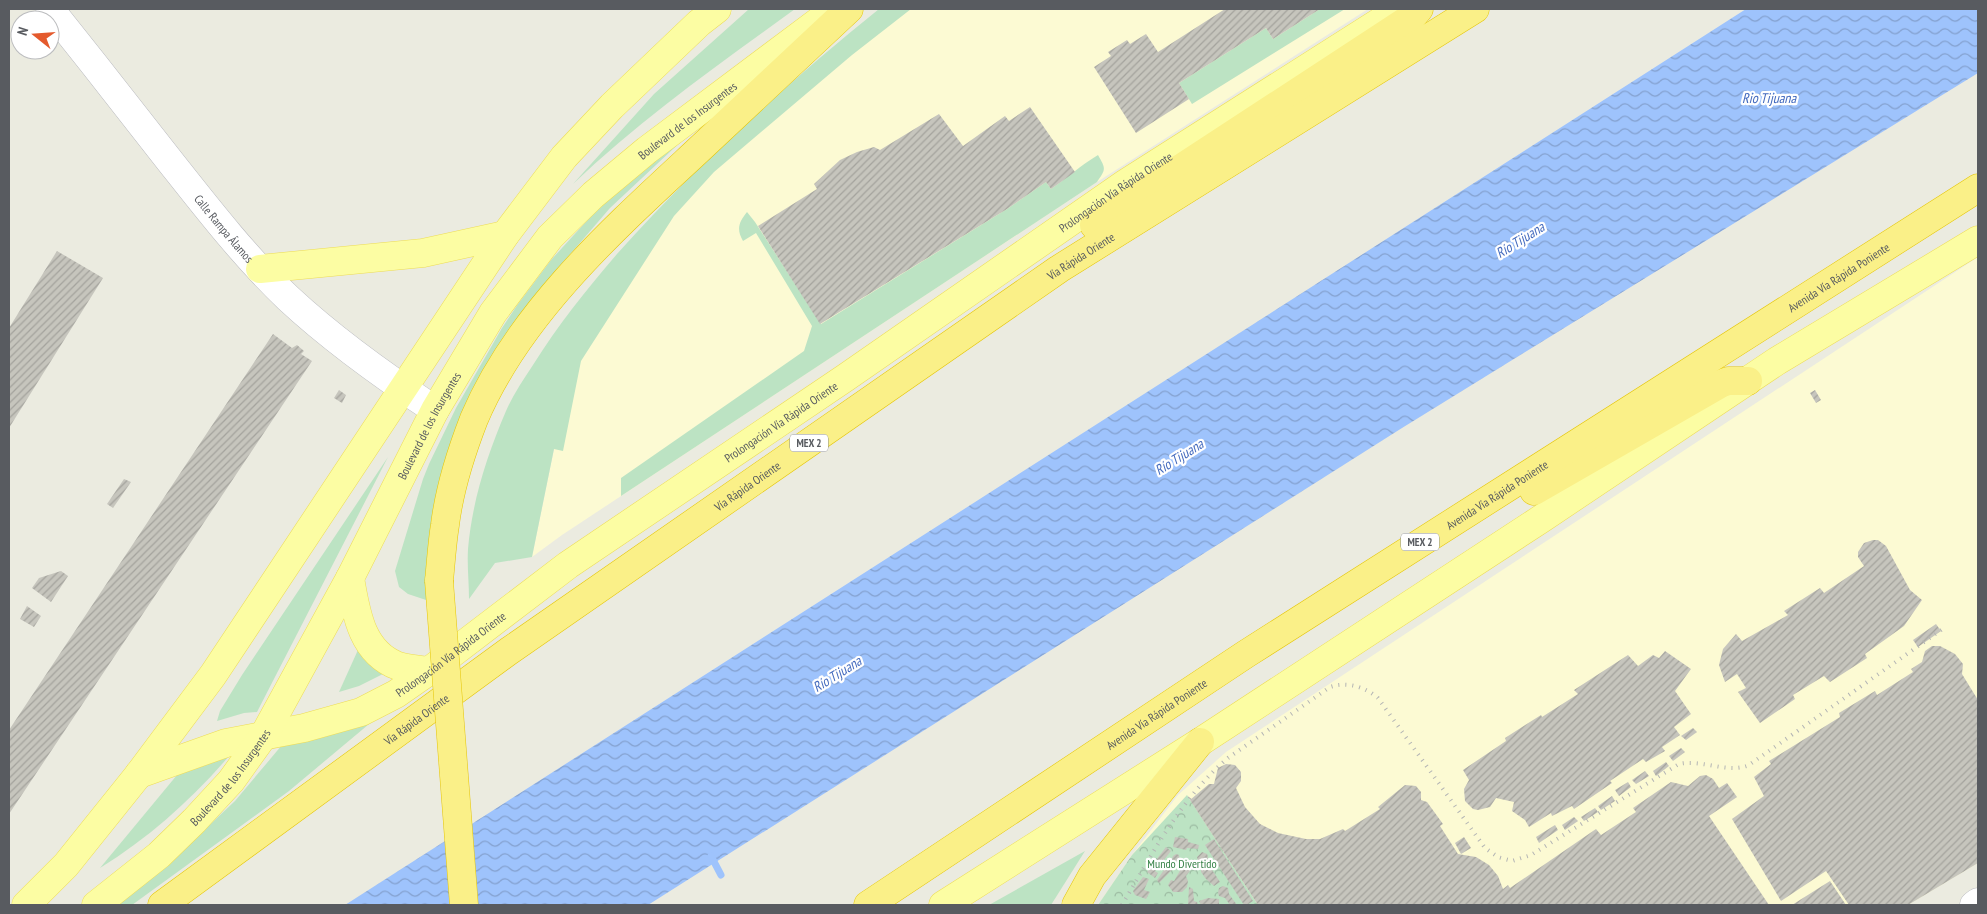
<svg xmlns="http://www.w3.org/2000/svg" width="1987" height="914" font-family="'PT Sans Narrow',sans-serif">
  <defs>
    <pattern id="park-crowns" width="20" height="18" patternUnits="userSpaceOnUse" patternTransform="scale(1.25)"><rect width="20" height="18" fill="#bce3c3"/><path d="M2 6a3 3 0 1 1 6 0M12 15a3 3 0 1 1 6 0" fill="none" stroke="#9cbba2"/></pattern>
    <pattern id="water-waves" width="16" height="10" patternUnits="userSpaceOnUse" patternTransform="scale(1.25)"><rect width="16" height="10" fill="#9ec3fc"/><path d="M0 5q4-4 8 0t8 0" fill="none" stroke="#84a1cf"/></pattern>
    <pattern id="building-hatch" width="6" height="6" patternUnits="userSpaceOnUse" patternTransform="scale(1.25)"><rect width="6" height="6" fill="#c6c5bd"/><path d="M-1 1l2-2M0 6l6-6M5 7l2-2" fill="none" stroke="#a4a39d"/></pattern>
  </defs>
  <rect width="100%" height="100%" fill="#ebebe0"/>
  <g fill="#fcfad3">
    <path d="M880,9H1368L1097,182L562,535L532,557L572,361L702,164Z"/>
    <path d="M1978,257V863L1908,905H1098L1132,855L1178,795L1226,752Z"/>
  </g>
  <g fill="#bce3c3">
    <path d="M749,9H795C718,65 641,119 573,184L654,94Z"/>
    <path d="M879,9H911L852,55L714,172L674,216L581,361L563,451L554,449L532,557L495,563L469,599C469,582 467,566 468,549C472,502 487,455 506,411C513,395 523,380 533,365C558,325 586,290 617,254C697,165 786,84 879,9Z"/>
    <path d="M1320,9H1345L1192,104L1179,83L1266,28L1273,39Z"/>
    <path d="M719,106L610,208L560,266L510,329L432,602L408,594L399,587L395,571L423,479L429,464L456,408L502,328L518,304L551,260L605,201Z"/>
    <path d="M1098,155C1106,169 1106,169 1097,182L621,496V478L804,351L812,326L756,233L743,241C736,229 739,222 747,212L755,222L821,324L1007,209L1046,182L1051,189C1067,178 1081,165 1098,155Z"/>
    <path d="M388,457L257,712L244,713L217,721L220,711L242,675Z"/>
    <path d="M362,641L393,669L359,686L339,692Z"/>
    <path d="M381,714L289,791L132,905H110L184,849L235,801L282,745Z"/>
    <path d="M230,755C192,799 150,837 100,868L177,775Z"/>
    <path d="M1085,851L1051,905H989Z"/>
  </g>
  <path fill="url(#park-crowns)" d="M1187,795L1258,905H1098L1132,855Z"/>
  <path fill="url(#water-waves)" d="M1746,9H1978V73L1402,428L648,905H345Z"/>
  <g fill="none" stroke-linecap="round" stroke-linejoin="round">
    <path stroke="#9ec3fc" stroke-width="7" d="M711,856L721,875"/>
  </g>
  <g fill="url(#building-hatch)">
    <path d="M1225,9H1320L1273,39L1266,28L1179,83L1189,99L1136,133L1094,67L1111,56L1108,52L1127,40L1130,44L1146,34L1158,52Z"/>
    <path d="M1030,107L1075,172L1051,189L1046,182L1007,209L820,324L758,226L817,189L814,184L840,160L857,152L874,147L880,150L939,114L963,146L1005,116L1009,121Z"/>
    <path d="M57,251L103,278L9,428V328Z"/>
    <path d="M273,334L292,348L297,345L304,351L301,354L312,361L9,814V730Z"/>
    <path d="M339,390L346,395L342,403L334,398Z"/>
    <path d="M1815,390L1821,400L1816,403L1810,393Z"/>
    <path d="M124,479L131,482L113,508L107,504Z"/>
    <path d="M1873,540H1878L1886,546L1910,590L1922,600L1904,626L1865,654L1867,658L1830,682L1824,676L1793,695L1795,699L1760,723L1738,692L1746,688L1737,674L1725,682L1719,665L1723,649L1736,634L1742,641L1788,615L1784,611L1820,588L1824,593L1864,566L1858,557V552L1864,543Z"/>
    <path d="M61,571L68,576L51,602L32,588L39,578Z"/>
    <path d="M27,606L41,616L34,627L20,619Z"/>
    <path d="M1936,624L1941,631L1918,647L1913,640Z"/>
    <path d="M1932,646H1940L1955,654L1963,664L1962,674L1978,700V863L1908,905H1849L1826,871L1781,901L1732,819L1764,796L1754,777L1771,764L1769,761L1840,717L1839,713L1875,691L1877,695L1913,672L1911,669L1922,662L1925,651Z"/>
    <path d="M1665,651L1691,669L1675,691L1691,714L1674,727L1680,735L1662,747L1665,751L1646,762L1643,759L1610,781L1612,783L1574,809L1572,806L1552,816L1551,813L1529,827L1525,820L1512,811L1514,802L1496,798L1490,807L1478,810L1473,809L1465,801L1464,789L1469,780L1463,770L1506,741L1505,738L1541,715L1542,717L1578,694L1574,690L1628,655L1638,666L1653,655L1659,658Z"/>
    <path d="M1693,728L1697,732L1686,740L1681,736Z"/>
    <path d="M1681,748L1685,752L1673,761L1669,756Z"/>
    <path d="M1666,762L1669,766L1656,776L1653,771Z"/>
    <path d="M1226,764L1235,765L1241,772V781L1236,788L1245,807L1260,824L1278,833L1306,839H1320L1343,829L1345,831L1380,809L1378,807L1405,785L1416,786L1421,792V800L1427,802L1443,824L1440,826L1458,854L1476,857L1489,865L1498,876L1503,889L1508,885L1510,888L1596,829L1601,835L1636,812L1633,808L1671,782L1688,786L1700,776L1706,775L1713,779L1719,788L1727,783L1737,797L1709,816L1769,905H1258L1190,800L1209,784H1214L1218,768Z"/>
    <path d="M1645,771L1649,776L1636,784L1632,780Z"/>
    <path d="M1628,782L1631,787L1619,796L1615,790Z"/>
    <path d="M1612,796L1615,801L1601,810L1598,806Z"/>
    <path d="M1595,808L1598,812L1584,821L1581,817Z"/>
    <path d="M1574,817L1578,821L1565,830L1562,825Z"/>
    <path d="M1555,825L1558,830L1539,843L1536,837Z"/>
    <path d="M1175,837L1188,839V842L1199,845L1198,849L1187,848L1186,850L1173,847Z"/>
    <path d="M1464,837L1471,848L1461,854L1455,843Z"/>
    <path d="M1214,839L1253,901L1247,905H1244L1205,845Z"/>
    <path d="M1166,847L1171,851L1155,871L1158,873L1155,878L1147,872Z"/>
    <path d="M1202,852L1207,854L1208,857L1207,862L1220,882L1214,886L1206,879L1201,872V864L1198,861L1197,857Z"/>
    <path d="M1176,854L1179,855L1180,862L1159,883L1157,880L1166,867L1169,868L1173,856Z"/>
    <path d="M1186,866L1190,871L1186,876L1188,881L1187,887L1182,892H1173L1168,885L1171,880L1174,881L1182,867Z"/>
    <path d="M1143,877L1149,879L1144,890L1150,892L1146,899L1135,895L1133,891Z"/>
    <path d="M1830,881L1846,905H1792Z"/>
    <path d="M1223,886L1228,888L1229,894L1237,905H1230L1225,898L1219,896L1218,893L1219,888Z"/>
    <path d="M1189,887L1193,889L1194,901L1197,902L1198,905H1188Z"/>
    <path d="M1208,898L1219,899V904L1201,905L1199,901Z"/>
  </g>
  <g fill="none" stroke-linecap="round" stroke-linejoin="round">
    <defs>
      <g id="minor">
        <path id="s1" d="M50,9C90,59 130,110 169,160C207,208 244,256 288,298C332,339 385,377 435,410"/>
        <path d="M1974,905L1978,902"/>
      </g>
      <g id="major">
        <path d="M260,269L423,253L505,235"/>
        <path d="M350,578C356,612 361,652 398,666C408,669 419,670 429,671"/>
        <path id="s2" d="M139,774L226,743L304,728L361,712L396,694L429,671L568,565L845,378L1126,183L1400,9"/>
        <path d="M26,905L66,865L139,774L213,675L505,235L564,157L612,106L699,23L717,9"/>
        <path id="s3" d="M96,905L159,855L194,821L231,781L264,735L350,578L435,410L493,313L550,237L593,195L647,150L831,12"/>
        <path d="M943,905L1200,742L1541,519L1777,361L1978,240"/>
      </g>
      <g id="highway">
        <path d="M1094,225L1412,17L1419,9"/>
        <path d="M1534,491L1720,384L1728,381H1748"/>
        <path d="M439,581C441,562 442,543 445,525C449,492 462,450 474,419C518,315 611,231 692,156C744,107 797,58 849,9"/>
        <path id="s4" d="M162,905L509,651L1059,269L1475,9"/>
        <path id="s5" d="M868,905L1246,654L1978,188"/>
        <path d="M1076,905L1092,876L1200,742"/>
      </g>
    </defs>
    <use href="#minor" stroke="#b8b9be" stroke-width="29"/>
    <use href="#major" stroke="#eddc57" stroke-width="29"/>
    <use href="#highway" stroke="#e5c506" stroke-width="29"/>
    <use href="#minor" stroke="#fff" stroke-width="28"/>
    <use href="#major" stroke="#fcfda3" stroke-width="28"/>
    <use href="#highway" stroke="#faf088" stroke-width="28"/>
    <path stroke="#b3b4b4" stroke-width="4" stroke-dasharray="1 6" stroke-linecap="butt" d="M1122,905C1153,853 1181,798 1228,758L1330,687C1347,681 1365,687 1378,698L1485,848L1498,857L1512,861L1531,855L1679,764C1702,759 1728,774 1749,765L1944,628"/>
    <defs>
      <path id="highway-bridge" d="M439,581L464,905"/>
    </defs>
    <use href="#highway-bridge" stroke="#e5c506" stroke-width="29" stroke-linecap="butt"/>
    <use href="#highway-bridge" stroke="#faf088" stroke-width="28"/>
  </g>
  <g text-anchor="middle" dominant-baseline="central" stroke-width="4.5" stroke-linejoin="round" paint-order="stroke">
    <g fill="#fff" stroke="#8a8c90" stroke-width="1">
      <rect x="790" y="434.5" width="38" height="17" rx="4"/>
      <rect x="1401" y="533.5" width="38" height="17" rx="4"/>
    </g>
    <g font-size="11" font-weight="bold" fill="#585b60">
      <text x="809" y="443">MEX 2</text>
      <text x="1420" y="542">MEX 2</text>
    </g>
    <g font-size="12" fill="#585b60" stroke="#fff">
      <text stroke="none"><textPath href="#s3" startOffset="996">Boulevard de los Insurgentes</textPath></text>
      <text stroke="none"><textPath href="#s2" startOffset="1148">Prolongación Vía Rápida Oriente</textPath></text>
      <text stroke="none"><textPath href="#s1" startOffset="280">Calle Rampa Álamos</textPath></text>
      <text stroke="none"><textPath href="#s4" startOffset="1125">Vía Rápida Oriente</textPath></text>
      <text stroke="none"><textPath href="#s5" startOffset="1156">Avenida Vía Rápida Poniente</textPath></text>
      <text stroke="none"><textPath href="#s2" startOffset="742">Prolongación Vía Rápida Oriente</textPath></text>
      <text stroke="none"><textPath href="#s3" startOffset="591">Boulevard de los Insurgentes</textPath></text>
      <text stroke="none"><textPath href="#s4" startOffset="720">Vía Rápida Oriente</textPath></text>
      <text stroke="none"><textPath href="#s5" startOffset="751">Avenida Vía Rápida Poniente</textPath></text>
      <text stroke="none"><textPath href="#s2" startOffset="338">Prolongación Vía Rápida Oriente</textPath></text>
      <text stroke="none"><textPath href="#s5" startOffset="346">Avenida Vía Rápida Poniente</textPath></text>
      <text stroke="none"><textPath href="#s4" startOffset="315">Vía Rápida Oriente</textPath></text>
      <text stroke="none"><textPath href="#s3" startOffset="186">Boulevard de los Insurgentes</textPath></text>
    </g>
    <g font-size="12" fill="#368247" stroke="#fff">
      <text x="1182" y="863">Mundo Divertido</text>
    </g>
    <g font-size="14" font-style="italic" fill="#436abe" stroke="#fff">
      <text x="1769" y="98">Rio Tijuana</text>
      <text transform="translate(1520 240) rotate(-32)">Río Tijuana</text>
      <text transform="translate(1179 457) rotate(-32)">Río Tijuana</text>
      <text transform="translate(837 674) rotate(-32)">Río Tijuana</text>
    </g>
  </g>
  <rect width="1987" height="914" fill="none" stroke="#585b60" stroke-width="20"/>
  <g transform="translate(35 35) rotate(287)"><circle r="24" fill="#ffffff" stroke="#bcbdbf"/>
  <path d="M0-4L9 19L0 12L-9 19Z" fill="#e45a2d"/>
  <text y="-8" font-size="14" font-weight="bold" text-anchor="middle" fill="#585b60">N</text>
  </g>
</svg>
